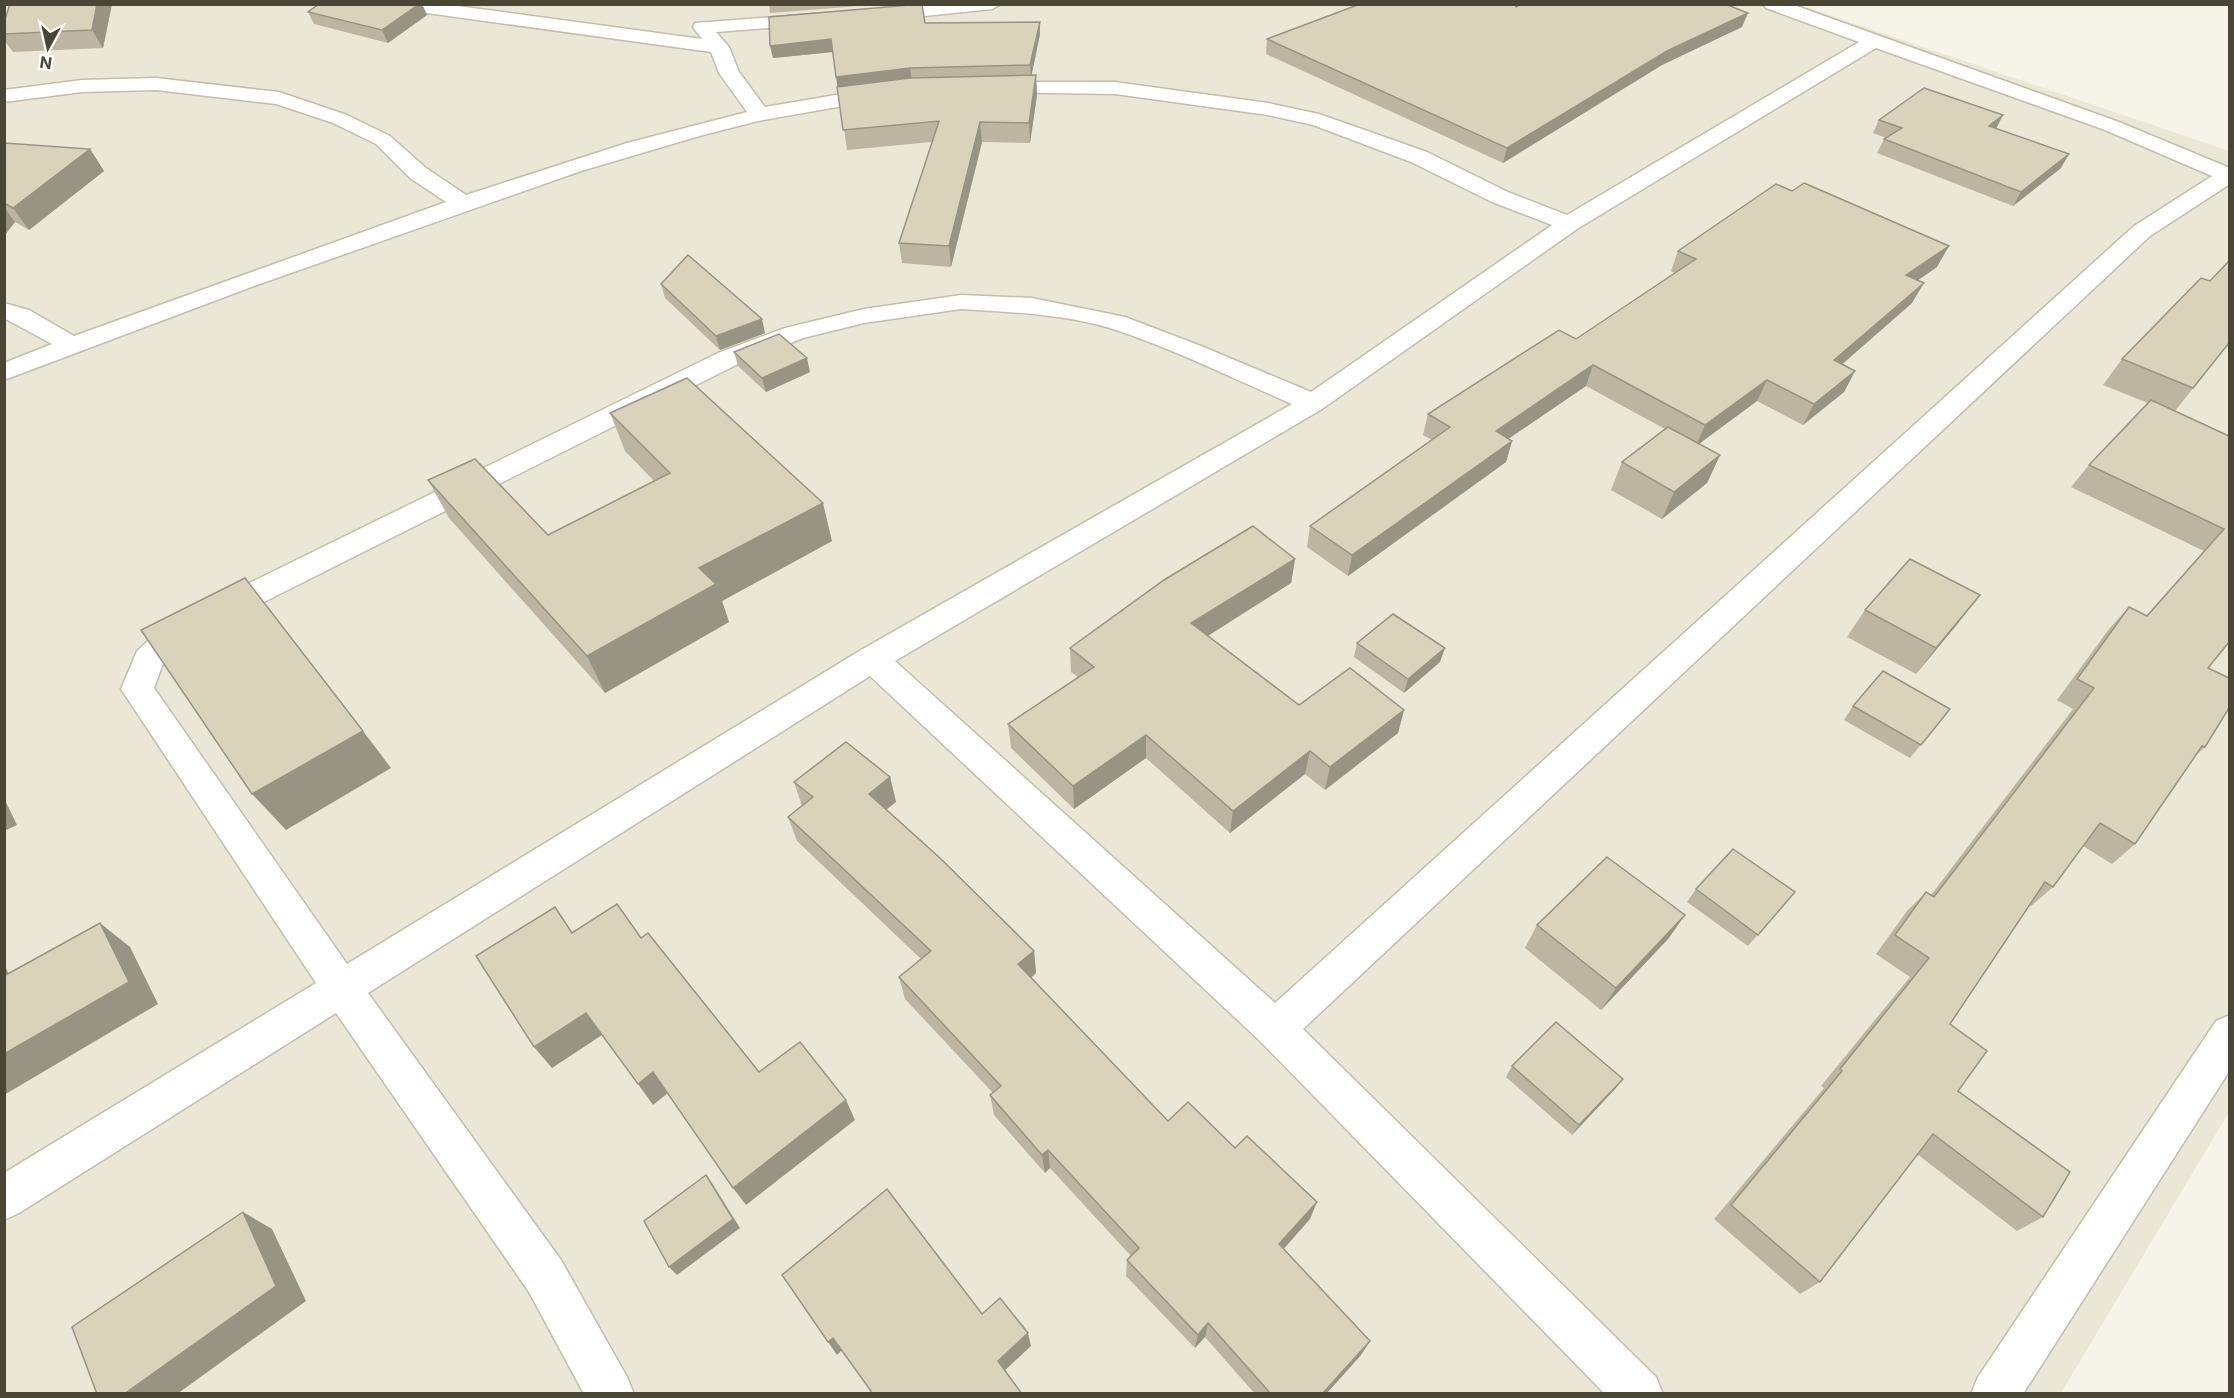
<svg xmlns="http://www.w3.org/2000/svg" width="2234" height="1398" font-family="Inter,sans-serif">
  <rect width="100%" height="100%" fill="#f6f4e8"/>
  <path fill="#eae7d6" d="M5,5H1800L2229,151V1112L2061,1393L5,1394Z"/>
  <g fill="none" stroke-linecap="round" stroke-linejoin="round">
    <defs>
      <g id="minor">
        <path d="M389,4H443L702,39L693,27L695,23L814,14L821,16L823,20L821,24L716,32L729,47L739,72L765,107L883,87L890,89L893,93L890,97L883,99L758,121L703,135L581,171L254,286L4,380V363L52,344L4,318V303L29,310L74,336L446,202L410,178L376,144L333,123L276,104L156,90L82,92L4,102V90L82,80L156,78L279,92L347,115L390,136L426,168L466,195L627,143L747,112L719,73L711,52L398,9Z"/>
        <path d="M929,4H1001L992,9L877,21L870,19L868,15L870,11L877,9Z"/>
        <path d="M1763,4H1791L2119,122L2230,168V184L2150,236L1303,1029L1656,1377L1663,1394H1605L1261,1042L870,676L368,993L561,1260L627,1377L634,1394H584L529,1292L336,1013L19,1213L4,1220V1173L316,983L121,689L137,651L166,624L718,353L785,328L864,309L961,295L1032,298L1125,317L1201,346L1311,392L1552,225L1492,202L1411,162L1313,125L1268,115L1115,94L992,92L985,90L982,86L985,82H1115L1268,103L1319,114L1427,152L1508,192L1567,215L1859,42L1766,8ZM1876,48L2105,130L2212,176L2134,226L1275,1003L895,661L1322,409L1577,229ZM961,309C1011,312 1062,314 1110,328C1172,348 1232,378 1292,404L861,650L347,964L154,688L162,666L188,640L736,365L803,338L864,323Z"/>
        <path d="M2230,1015V1070L2023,1394H1971L1978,1377L2216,1021Z"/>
      </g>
    </defs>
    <use href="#minor" stroke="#c2bea9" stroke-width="3"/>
    <use href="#minor" fill="#fff" fill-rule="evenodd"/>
  </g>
  <g fill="#bbb5a2">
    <path d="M10,4H112L103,48L13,52L4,40V22Z"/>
    <path d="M319,4H422L427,15L388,43L314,24L308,12Z"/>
    <path d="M769,4H885L770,13Z"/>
    <path d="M1516,7L1742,27L1662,65L1503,163L1266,54L1267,39Z"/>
    <path d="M925,23L1040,34L1031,76L1036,75L1037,95L1030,143L982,142L951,267L902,263L899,243L932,142L847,150L833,52L773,58Z"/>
    <path d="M1879,120L1996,128L2061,168L2013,206L1877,153L1884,139L1886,138L1873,133Z"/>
    <path d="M4,143L90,149L104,171L29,230L15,222L4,236Z"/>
    <path d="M1678,251L1937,267L1918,280L1912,303L1842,364L1855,371L1844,392L1803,425L1757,401L1699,444L1720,455L1707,483L1662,519L1611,490L1622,462L1665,429L1586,386L1508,439L1512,441L1506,462L1348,576L1307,547L1310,526L1432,440L1423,435L1428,414L1576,339L1674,273L1671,271Z"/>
    <path d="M661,284L765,333L720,350L665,298Z"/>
    <path d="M2229,343L2175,411L2229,436V642L2208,668L2205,747L2194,757L2135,844L2112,864L2083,846L2053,887L2031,906H2029L1950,1024L1958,1091L2043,1217L2017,1231L1917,1154L1820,1282L1800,1294L1714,1219L1824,1088L1821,1086L1910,977L1876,954L1907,911L1926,892L1931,895L2073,709L2057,700L2109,629L2129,607L2146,616L2204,551L2071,487L2089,465L2148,403L2103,385L2122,359Z"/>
    <path d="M734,352L810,372L766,392L738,366Z"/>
    <path d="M610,413L832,541L722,601L729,622L605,693L449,518L428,480L548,535L654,481L625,451Z"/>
    <path d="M1295,559L1291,583L1208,636L1299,705L1404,710L1398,733L1325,790L1305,774L1230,833L1146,758L1074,809L1011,748L1008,724L1078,677L1071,672L1070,648Z"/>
    <path d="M1865,610L1959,622L1916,674L1847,637Z"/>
    <path d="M1357,643L1440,662L1404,693L1354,657Z"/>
    <path d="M1853,706L1950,709L1910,758L1844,720Z"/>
    <path d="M890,777L896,802L886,810L1034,951L1036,973L1031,978L1168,1121L1235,1148L1310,1219L1283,1249L1361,1355L1326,1394H1255L1205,1337L1195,1348L1126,1276L1127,1260L1131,1256L1050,1168L1045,1173L994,1115L990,1095L993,1093L905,999L899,977L921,959L797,841L788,817L802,806L794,782Z"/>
    <path d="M1696,889L1795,892L1748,946L1687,902Z"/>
    <path d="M1685,915L1668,939L1601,1010L1525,948L1537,925Z"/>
    <path d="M1512,1066L1623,1079L1615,1089L1572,1135L1506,1077Z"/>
  </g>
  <g fill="#989484">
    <path d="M97,4H112L103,48L92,30Z"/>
    <path d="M419,4H422L427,15L388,43L382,30Z"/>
    <path d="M1748,13L1742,27L1662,65L1503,163L1507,148L1667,51Z"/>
    <path d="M1040,22V34L1031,78L1030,65Z"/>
    <path d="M831,39L833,52L773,58L770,46Z"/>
    <path d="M910,68L912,81L838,90L836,77Z"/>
    <path d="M1036,75L1037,95L1030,143L1029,123Z"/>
    <path d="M2003,115L1996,129L1989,126Z"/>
    <path d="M980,122L982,142L951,267L949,246Z"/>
    <path d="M90,149L104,171L29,230L13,208Z"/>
    <path d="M2069,154L2061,168L2013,206L2021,192Z"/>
    <path d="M4,207L15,222L4,236Z"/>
    <path d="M1949,246L1937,267L1895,296L1906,275Z"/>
    <path d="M1924,283L1912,303L1823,381L1834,360Z"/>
    <path d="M762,319L765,333L720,350L716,336Z"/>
    <path d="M807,358L810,372L766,392L762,378Z"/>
    <path d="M1593,365L1586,386L1489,452L1496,431Z"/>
    <path d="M1855,371L1844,392L1803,425L1814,404Z"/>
    <path d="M1767,380L1757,401L1696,446L1705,425Z"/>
    <path d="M1512,441L1506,462L1348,576L1352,555Z"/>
    <path d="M1720,455L1707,483L1662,519L1674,492Z"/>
    <path d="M823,503L832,541L722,601L729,622L605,693L587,656L699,568Z"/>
    <path d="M1295,559L1291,583L1190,647L1191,623Z"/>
    <path d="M1980,595L1959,622L1916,674L1936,648Z"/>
    <path d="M1445,648L1440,662L1404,693L1408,679Z"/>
    <path d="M1404,710L1398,733L1325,790L1330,767Z"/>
    <path d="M363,731L391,768L286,830L252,794Z"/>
    <path d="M1146,735V758L1074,809L1073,786Z"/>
    <path d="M1310,751L1305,774L1230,833L1233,811Z"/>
    <path d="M890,777L896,802L875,818L869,794Z"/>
    <path d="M4,798L17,825L4,831Z"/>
    <path d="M1685,915L1668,939L1601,1010L1616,988Z"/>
    <path d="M100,923L130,947L158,1004L4,1095V1054Z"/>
    <path d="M1034,951L1036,973L1021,986L1018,964Z"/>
    <path d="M4,964L24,1007L4,994Z"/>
    <path d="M586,1013L602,1035L552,1068L534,1047Z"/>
    <path d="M653,1072L668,1093L653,1105L638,1084Z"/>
    <path d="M1623,1079L1615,1089L1572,1135L1579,1125Z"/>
    <path d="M846,1100L855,1120L746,1205L733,1188Z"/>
    <path d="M1048,1150L1050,1168L1045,1173L1042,1155Z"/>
    <path d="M706,1175L713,1185L740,1228L677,1275L669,1267Z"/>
    <path d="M1317,1202L1310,1219L1274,1260L1279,1244Z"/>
    <path d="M243,1212L272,1229L306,1301L177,1394H124Z"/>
    <path d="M1208,1323L1205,1337L1195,1348L1198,1335Z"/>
    <path d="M1028,1333L1031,1346L1002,1373L998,1361Z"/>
    <path d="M833,1338L842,1350L837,1355L828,1342Z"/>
    <path d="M1370,1341L1361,1355L1326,1394H1322Z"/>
  </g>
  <g fill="#d9d3bc" stroke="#989484" stroke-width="1.5">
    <path d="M10,4H97L92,30L4,34V22Z"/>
    <path d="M319,4H419L382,30L308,12Z"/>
    <path d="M922,4L925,23L1040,22L1030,65L910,68L836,77L831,39L770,46L769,17Z"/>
    <path d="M1360,4H1515L1516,7L1521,4H1725L1748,13L1667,51L1507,148L1267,39Z"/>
    <path d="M1036,75L1029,123L980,122L949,246L899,243L939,121L843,130L837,87L910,78Z"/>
    <path d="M1924,88L2003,115L1989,126L2069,154L2021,192L1884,139L1902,128L1879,120Z"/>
    <path d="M4,143L90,149L13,208L4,203Z"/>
    <path d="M1804,183L1949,246L1906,275L1924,283L1834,360L1855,371L1814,404L1767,380L1705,425L1593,365L1496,431L1512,441L1352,555L1310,526L1450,427L1428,414L1559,330L1576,339L1696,259L1678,251L1776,184L1792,191Z"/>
    <path d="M688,255L762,319L716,336L661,284Z"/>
    <path d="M2229,261V343L2193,388L2122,359L2201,278L2210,281Z"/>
    <path d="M779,334L807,358L762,378L734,352Z"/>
    <path d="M687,378L823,503L699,568L716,584L587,656L428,480L475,459L548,535L670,473L610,413Z"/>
    <path d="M2151,400L2229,436V642L2208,668L2229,678V708L2205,747L2202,746L2135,844L2100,823L2053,887L2045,882L1950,1024L1987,1051L1958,1091L2070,1172L2043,1217L1933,1134L1820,1282L1731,1205L1842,1071L1840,1069L1929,958L1895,935L1926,892L1934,897L2094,688L2077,679L2129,607L2147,616L2224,529L2089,465Z"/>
    <path d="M1668,427L1720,455L1674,492L1622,462Z"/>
    <path d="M1253,526L1295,559L1191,623L1299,705L1350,668L1404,710L1330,767L1310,751L1233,811L1146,735L1073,786L1008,724L1094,667L1070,648L1164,580Z"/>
    <path d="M1910,559L1980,595L1936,648L1865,610Z"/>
    <path d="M245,578L363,731L252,794L141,630Z"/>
    <path d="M1393,614L1445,648L1408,679L1357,643Z"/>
    <path d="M1883,671L1950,709L1921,745L1853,706Z"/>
    <path d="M846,742L890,777L869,794L940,858L1034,951L1018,964L1168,1121L1188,1102L1235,1148L1247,1136L1317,1202L1279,1244L1370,1341L1322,1394H1271L1208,1323L1198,1335L1127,1260L1139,1248L1048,1150L1042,1155L990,1095L1001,1086L899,977L931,951L788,817L813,797L794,782Z"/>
    <path d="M1733,849L1795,892L1758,935L1696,889Z"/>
    <path d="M1607,857L1685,915L1616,988L1537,925Z"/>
    <path d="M617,904L641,938L648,933L759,1072L800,1042L846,1100L733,1188L653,1072L638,1084L586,1013L534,1047L476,956L555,907L572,933Z"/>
    <path d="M100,923L129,982L4,1054V976Z"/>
    <path d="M1556,1022L1623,1079L1579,1125L1512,1066Z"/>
    <path d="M706,1175L733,1219L669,1267L644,1221Z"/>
    <path d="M887,1189L982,1314L1000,1298L1028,1333L998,1361L1022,1394H873L833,1338L828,1342L782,1275Z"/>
    <path d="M243,1212L276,1286L124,1394H97L72,1327Z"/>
  </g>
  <rect width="2234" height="1398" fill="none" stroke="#4a4636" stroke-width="12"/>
  <g transform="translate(48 48) rotate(188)" stroke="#ffffff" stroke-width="4.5" paint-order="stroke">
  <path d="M0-4.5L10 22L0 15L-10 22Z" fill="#4a4636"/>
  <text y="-9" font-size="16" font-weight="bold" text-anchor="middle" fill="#4a4636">N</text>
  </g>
</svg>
